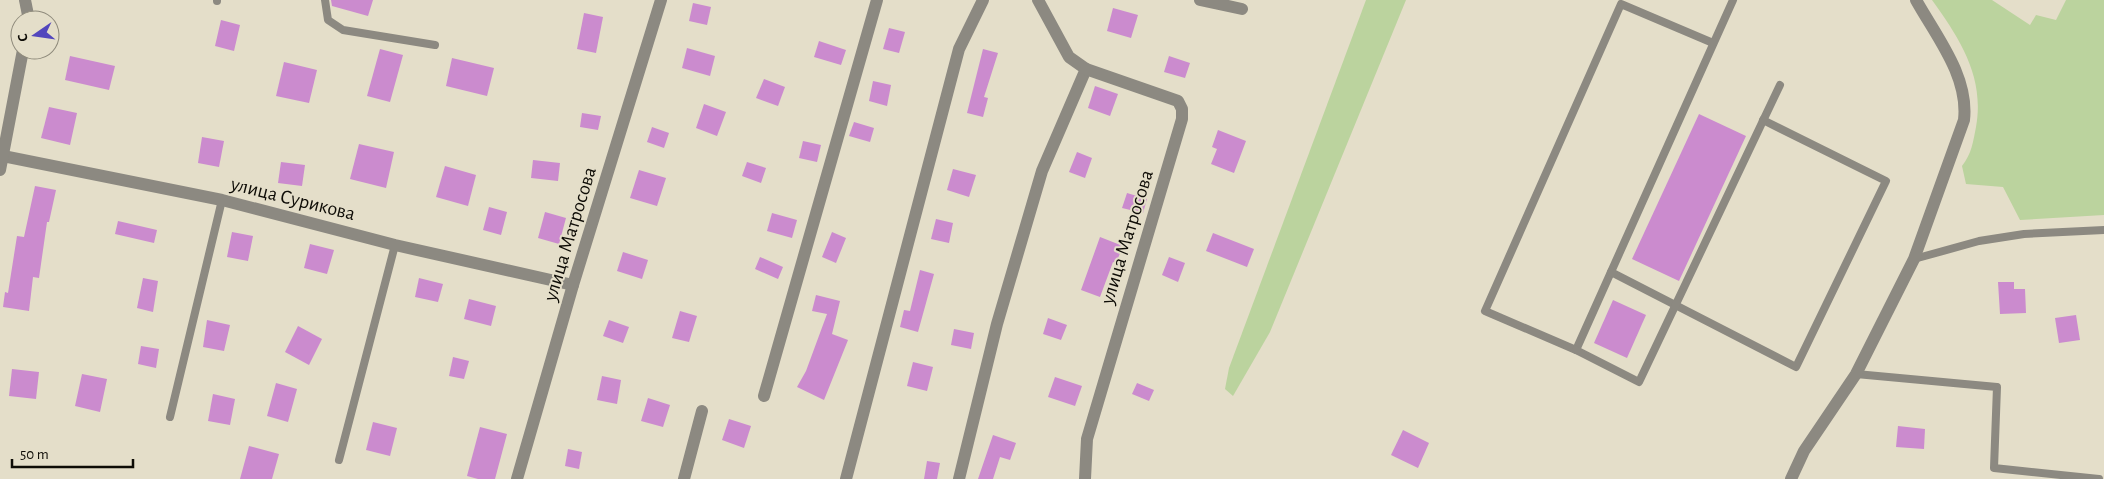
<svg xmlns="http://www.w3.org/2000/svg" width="2104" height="479" font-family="'Alegreya Sans',sans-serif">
  <rect width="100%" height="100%" fill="#e4dec9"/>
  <g fill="#bbd39e">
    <path d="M1366,0H1406L1270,332L1233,396L1225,389L1229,368Z"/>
    <path d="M1932,0H1992L2030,25L2036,15L2056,20L2066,0H2104V215L2020,220L2003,187L1966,184L1962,166C1972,153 1973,142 1976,127C1985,77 1960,39 1932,0Z"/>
  </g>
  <g fill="#cb8bce">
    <path d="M331,0H373L368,16L332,6Z"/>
    <path d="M693,3L711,7L707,25L689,21Z"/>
    <path d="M1113,8L1138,15L1131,38L1107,31Z"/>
    <path d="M584,13L603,17L596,53L577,49Z"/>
    <path d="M221,20L240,25L234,51L215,46Z"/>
    <path d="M889,28L905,32L899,53L883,49Z"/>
    <path d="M819,41L846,50L841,65L814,57Z"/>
    <path d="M687,48L715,56L710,76L682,68Z"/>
    <path d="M380,49L403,55L390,102L367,96Z"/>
    <path d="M983,49L998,53L984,97L988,98L983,117L967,113Z"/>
    <path d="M70,56L115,66L109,90L65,80Z"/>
    <path d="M1169,56L1190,63L1185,78L1164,72Z"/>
    <path d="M452,58L494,68L487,96L446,86Z"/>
    <path d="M284,62L317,70L309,103L276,96Z"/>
    <path d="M764,79L785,87L778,106L756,98Z"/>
    <path d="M873,81L891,85L887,106L869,101Z"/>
    <path d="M1095,86L1118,94L1110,116L1088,108Z"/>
    <path d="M704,104L726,112L717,136L696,128Z"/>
    <path d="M49,107L77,113L70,145L41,138Z"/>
    <path d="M582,113L601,116L598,130L580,127Z"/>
    <path d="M1699,114L1746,136L1679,281L1632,259Z"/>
    <path d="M854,122L874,128L870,142L849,136Z"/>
    <path d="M652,127L669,133L664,148L647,142Z"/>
    <path d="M1218,130L1246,141L1234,173L1211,164L1217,149L1212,147Z"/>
    <path d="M202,137L224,141L219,167L198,163Z"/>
    <path d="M803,141L821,145L817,162L799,158Z"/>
    <path d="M359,144L394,152L386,188L350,179Z"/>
    <path d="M1077,152L1092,158L1085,178L1069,172Z"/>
    <path d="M533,160L560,163L558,181L531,178Z"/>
    <path d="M281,162L305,165L302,186L278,183Z"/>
    <path d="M747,162L766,168L761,183L742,176Z"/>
    <path d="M445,166L476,175L468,206L436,197Z"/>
    <path d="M953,169L976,175L969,197L947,190Z"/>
    <path d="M639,170L666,178L657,206L630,198Z"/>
    <path d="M35,186L56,190L49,222H47L39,278L33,277L29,311L3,307L5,292L8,293L17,236L24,237Z"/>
    <path d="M1127,193L1147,199L1143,213L1122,208Z"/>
    <path d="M489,207L507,212L501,235L483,230Z"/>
    <path d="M545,212L566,218L559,244L538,238Z"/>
    <path d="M772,213L797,220L792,238L767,231Z"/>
    <path d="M936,219L953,223L949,243L931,239Z"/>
    <path d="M118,221L157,230L154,243L115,234Z"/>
    <path d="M232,232L253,236L248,261L227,257Z"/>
    <path d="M832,232L846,238L836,263L822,257Z"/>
    <path d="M1213,233L1254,249L1247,267L1206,251Z"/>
    <path d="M1100,237L1123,246L1116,263L1113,262L1100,297L1081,290Z"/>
    <path d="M310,244L334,250L327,274L304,268Z"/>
    <path d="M623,252L648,260L642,279L617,271Z"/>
    <path d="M760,257L783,267L778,279L755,269Z"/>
    <path d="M1169,257L1185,263L1178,282L1162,275Z"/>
    <path d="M920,270L934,274L918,332L900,327L904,310L910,311Z"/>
    <path d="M143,278L158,281L153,312L137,308Z"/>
    <path d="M419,278L443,284L438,302L415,297Z"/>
    <path d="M1998,282H2014V289H2025L2026,313L2000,314Z"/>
    <path d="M816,295L840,301L832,334L848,340L824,400L797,387L806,371L827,314L812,311Z"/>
    <path d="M469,299L496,306L491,326L464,319Z"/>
    <path d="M1613,300L1646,315L1627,358L1594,343Z"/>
    <path d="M680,311L697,316L689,342L672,338Z"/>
    <path d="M2076,315L2080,340L2059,343L2055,318Z"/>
    <path d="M1048,318L1067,325L1061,340L1043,334Z"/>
    <path d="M207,320L230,325L224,351L203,347Z"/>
    <path d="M609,320L629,327L623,343L603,336Z"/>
    <path d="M298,326L322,339L309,365L285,352Z"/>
    <path d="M954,329L974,333L971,349L951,345Z"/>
    <path d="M141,346L159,349L156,368L138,364Z"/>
    <path d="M453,357L469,361L464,379L449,376Z"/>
    <path d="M913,362L933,367L927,391L907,386Z"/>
    <path d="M12,369L39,372L36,399L9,396Z"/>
    <path d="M82,374L107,379L100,412L75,406Z"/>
    <path d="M602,376L621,380L617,404L597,400Z"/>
    <path d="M1055,377L1082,386L1075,406L1048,397Z"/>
    <path d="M276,383L297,389L288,422L267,416Z"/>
    <path d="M1137,383L1154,390L1149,401L1132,394Z"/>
    <path d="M213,394L235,399L230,425L208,421Z"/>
    <path d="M648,398L670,405L663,427L641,421Z"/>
    <path d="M729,419L751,426L744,448L722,440Z"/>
    <path d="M373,422L397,428L390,456L366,450Z"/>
    <path d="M1898,426L1925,429L1924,449L1896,447Z"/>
    <path d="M480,427L507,434L495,479H478L467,476Z"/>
    <path d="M1403,430L1429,443L1418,468L1391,455Z"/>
    <path d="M993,435L1016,443L1010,460L1000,457L993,479H978Z"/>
    <path d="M249,446L279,454L272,479H240Z"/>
    <path d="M568,449L582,452L579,469L565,466Z"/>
    <path d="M927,461L940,463L937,479H924Z"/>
  </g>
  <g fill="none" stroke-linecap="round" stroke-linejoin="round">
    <g stroke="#8c8981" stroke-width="8">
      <path d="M325,0L328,20L343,30L435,45"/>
      <path d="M217,1V0"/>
      <path d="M1713,43L1621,4L1485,311L1576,350L1733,0"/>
      <path d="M1914,259L1979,241L2024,234L2104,230"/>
      <path d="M1611,272L1796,367L1886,181L1763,120"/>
      <path d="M1576,350L1639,382L1780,85"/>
      <path d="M1856,374L1997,387L1994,468L2099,479"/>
      <path d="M170,417L222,200"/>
      <path d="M339,460L395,245"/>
    </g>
    <g stroke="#8c8981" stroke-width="12">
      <path d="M25,0L29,20"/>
      <path d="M1200,0L1242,9"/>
      <path d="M3,156L222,200L395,245L573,285"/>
      <path d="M0,170L23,50"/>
      <path d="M764,396L877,0"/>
      <path d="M517,479L573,285L661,0"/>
      <path d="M684,479L702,411"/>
      <path d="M846,479L959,49L983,0"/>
      <path d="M959,479L997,324L1042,171L1086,69L1069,57L1038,0"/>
      <path d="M1085,479L1087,439L1182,119V109L1178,101L1086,69"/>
      <path d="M1791,479L1804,451L1856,374L1914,259L1964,120C1969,76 1936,36 1916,0"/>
    </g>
  </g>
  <g text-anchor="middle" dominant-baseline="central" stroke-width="4" stroke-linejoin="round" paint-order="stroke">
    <g font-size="20" fill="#0e0c06" stroke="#e4dec9">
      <text transform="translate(293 199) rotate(14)">улица Сурикова</text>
      <text transform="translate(570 234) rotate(-73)">улица Матросова</text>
      <text transform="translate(1127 237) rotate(-73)">улица Матросова</text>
    </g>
  </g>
  <g transform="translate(35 35) rotate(257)"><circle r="24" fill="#e4dec9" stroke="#8e8a7b"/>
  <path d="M0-4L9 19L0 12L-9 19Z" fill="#5246bd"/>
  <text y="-8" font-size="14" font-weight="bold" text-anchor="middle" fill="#0e0c06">С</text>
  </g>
  <path d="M12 459v8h121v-8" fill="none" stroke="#0e0c06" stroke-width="2.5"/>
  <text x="20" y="459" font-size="15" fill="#0e0c06" stroke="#e4dec9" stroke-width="4" paint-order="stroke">50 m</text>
</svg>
